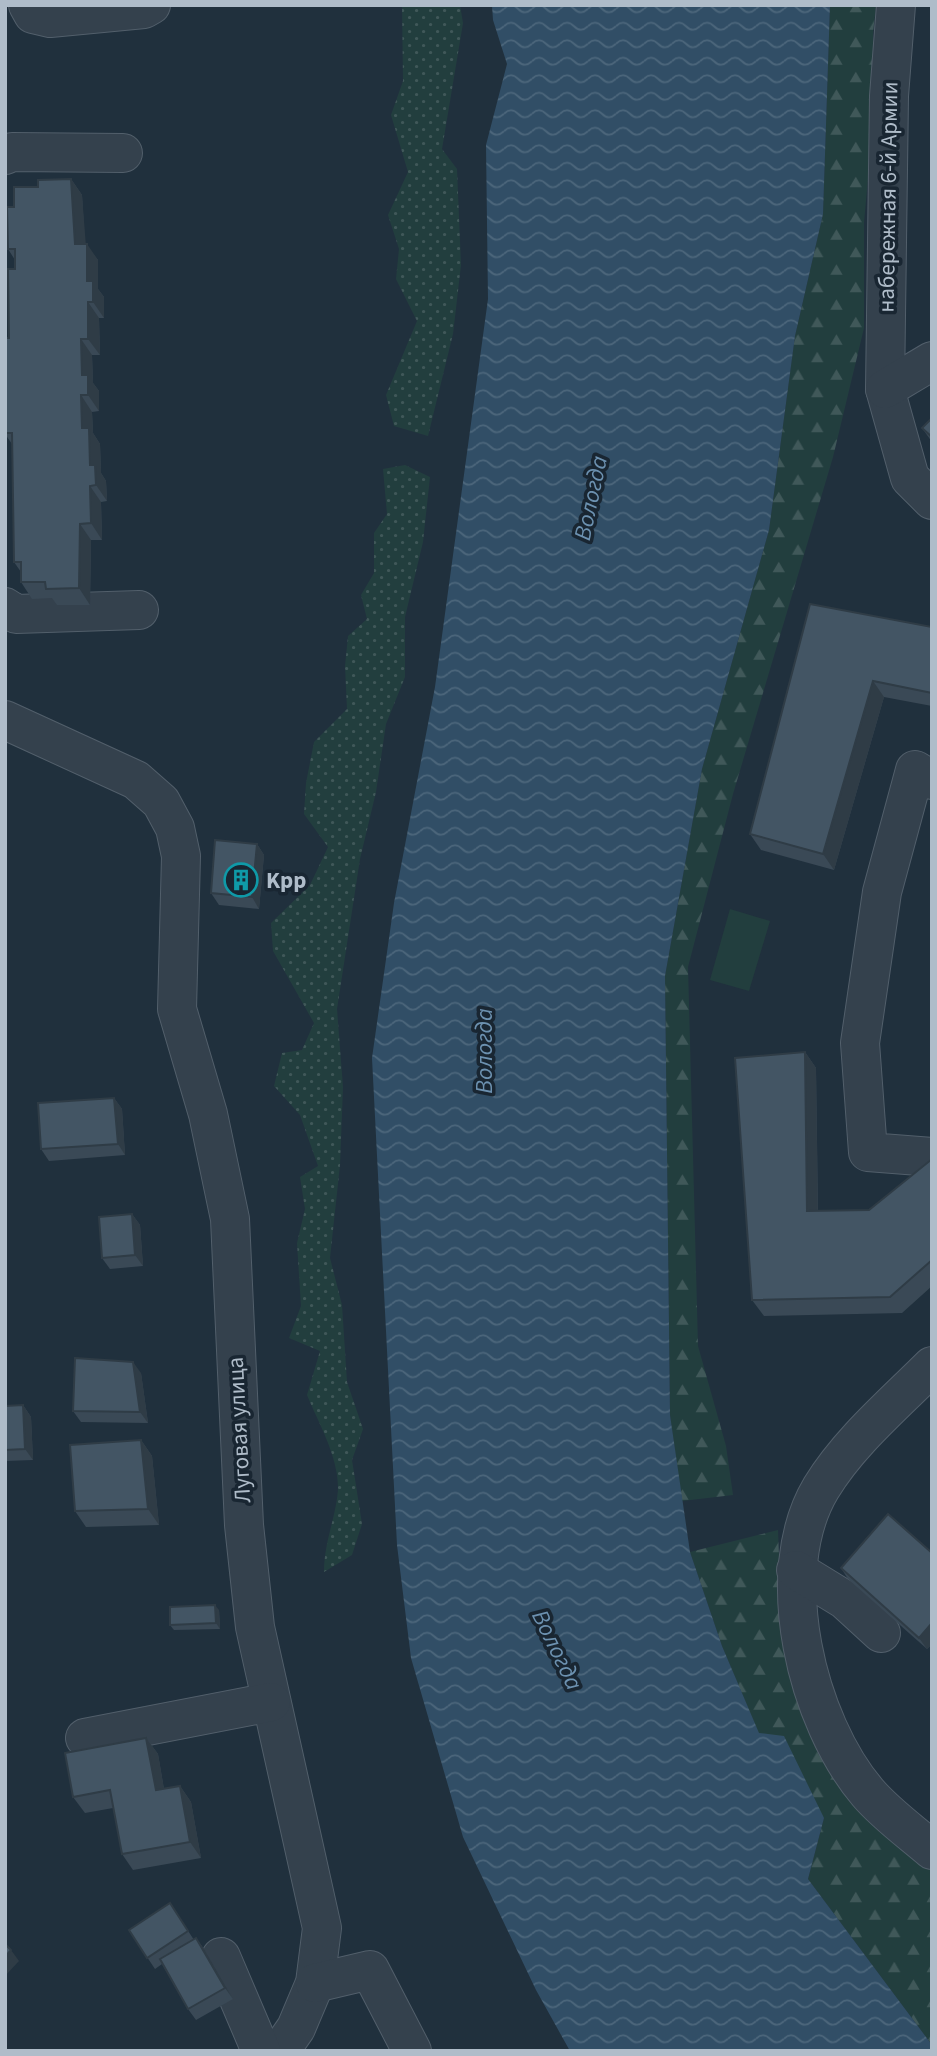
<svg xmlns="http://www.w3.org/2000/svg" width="937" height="2056" font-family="'Source Sans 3',sans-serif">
  <defs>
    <pattern id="grass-dots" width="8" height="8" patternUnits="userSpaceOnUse" patternTransform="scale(1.75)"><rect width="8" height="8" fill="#223e3e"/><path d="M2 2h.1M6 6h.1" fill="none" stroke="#405859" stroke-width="1.8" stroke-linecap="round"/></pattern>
    <pattern id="forest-firs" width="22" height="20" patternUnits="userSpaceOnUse" patternTransform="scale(1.75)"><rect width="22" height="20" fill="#223e3e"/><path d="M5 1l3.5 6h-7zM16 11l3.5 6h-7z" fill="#405859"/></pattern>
    <pattern id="water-waves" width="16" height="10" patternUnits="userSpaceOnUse" patternTransform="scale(1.75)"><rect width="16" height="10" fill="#314e66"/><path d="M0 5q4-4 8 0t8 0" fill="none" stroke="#4c667b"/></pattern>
  </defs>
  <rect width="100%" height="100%" fill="#20303d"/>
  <g fill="url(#grass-dots)">
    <path d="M402,5H460L463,23L442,149L457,169L461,265L453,334L428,436L394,426L386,395L417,321L396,279L399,249L388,215L408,172L391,115L403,81Z"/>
    <path d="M405,465L430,477L423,542L405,617V677L386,724L376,792L360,859L337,1009L343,1087L340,1165L330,1258L342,1305L347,1382L363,1429L352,1460L362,1524L352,1555L324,1572C324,1542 336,1517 338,1490C339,1458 319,1424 307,1395L320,1351L289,1338L301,1306L297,1243L305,1209L300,1177L318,1166L300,1115L274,1086L282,1053L302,1050L314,1023L273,951L271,923L310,885L328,847L304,814L306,783L314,742L347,709L345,666L348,636L367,619L361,595L374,573V533L387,514L383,469Z"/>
  </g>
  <g fill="url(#forest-firs)">
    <path d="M830,5H876L873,33L872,136L864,222V328L833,457L733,794L688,967L698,1346L726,1446L733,1495L682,1501L670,1415L665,976L702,769L769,530L795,336L823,214Z"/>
    <path d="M778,1530L781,1608L794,1667L932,1867V2045L808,1879L824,1818L759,1734L722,1646L690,1552Z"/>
  </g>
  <path fill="#223e3e" d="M730,909L770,921L749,991L710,980Z"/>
  <path fill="url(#water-waves)" d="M492,5H830L823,214L795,336L769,530L702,769L665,976L670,1415L690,1552L722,1646L759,1733L784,1736L824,1818L808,1879L932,2045V2051H570L536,1990L463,1837L411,1658L397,1545L372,1058L394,903L435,687L488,299L486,145L507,64L493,20Z"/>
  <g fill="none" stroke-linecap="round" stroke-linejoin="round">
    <defs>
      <g id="minor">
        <path d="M28,5L33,14L50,18L144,9L151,5"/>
        <path d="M896,5L889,96L885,389L910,478L932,500"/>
        <path d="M5,155L12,152L123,153"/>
        <path d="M885,389L932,361"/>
        <path d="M5,607L16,614L139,610"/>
        <path d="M5,720L136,780L161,802L175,828L181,856L177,1009L208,1114L230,1219L244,1525L255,1627L322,1928L315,1983L296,2028L280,2051"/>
        <path d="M932,780L915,770L882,892L860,1043L868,1152L932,1157"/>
        <path d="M932,1366C894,1404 849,1442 821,1488C770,1573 807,1722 868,1793C886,1814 911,1832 932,1850"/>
        <path d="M796,1570L845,1600L881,1633"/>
        <path d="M85,1738L271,1702"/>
        <path d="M221,1957L261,2051"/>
        <path d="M315,1983L370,1970L412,2051"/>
      </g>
    </defs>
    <use href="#minor" stroke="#525f6b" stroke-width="40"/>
    <use href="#minor" stroke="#34414d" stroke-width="38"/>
  </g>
  <g fill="#3a4956">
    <path d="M71,179L82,195L85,244L98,260V289L104,297V318H99L100,355H92L93,383L99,391V411L92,412L93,433L100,444L101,473L106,481L107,501L101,502L102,540H91L90,605H57L52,598L32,599L21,582V572L14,562L12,444L5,434V338H9L15,269V260L8,249L14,207L38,187Z"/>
    <path d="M932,418V442L922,428Z"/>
    <path d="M810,604L932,627V706L884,697L834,870L761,850L750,834Z"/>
    <path d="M257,844L264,855L259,909L219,905L211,893Z"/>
    <path d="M805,1052L816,1068L818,1210H869L932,1159V1286L902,1313L764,1316L752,1300Z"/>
    <path d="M114,1098L122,1109L125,1155L49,1161L41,1149Z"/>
    <path d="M132,1214L140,1225L143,1266L110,1269L102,1258Z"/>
    <path d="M141,1373L148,1423L81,1422L73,1411Z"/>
    <path d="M23,1405L31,1417L33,1460L5,1461V1406Z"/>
    <path d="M141,1440L152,1456L159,1525L86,1527L75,1511Z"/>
    <path d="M932,1553V1644L927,1649L848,1579L841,1568Z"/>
    <path d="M219,1610L220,1629L174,1630L170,1625Z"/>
    <path d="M146,1738L158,1754L164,1789L180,1786L191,1802L201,1858L133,1870L122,1854L113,1808L85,1813L73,1797Z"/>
    <path d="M170,1903L194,1940L196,1938L204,1949L233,1999L196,2020L188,2009L162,1964L155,1969L129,1930Z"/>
  </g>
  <g fill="#2f3c46">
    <path d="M71,179L82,195L87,260L75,244Z"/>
    <path d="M87,244L98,260V289L104,297V318L93,302L87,281Z"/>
    <path d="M88,302L99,318L100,355L88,339Z"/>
    <path d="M81,339L92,355L93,383L99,391V411L88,395L82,375Z"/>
    <path d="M81,395L92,412L93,433L100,444L101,473L106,481L107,501L96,485L90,465L82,428Z"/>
    <path d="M90,486L101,502L102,540L91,523Z"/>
    <path d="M80,524L91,540L90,605L79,588Z"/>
    <path d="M873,681L884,697L834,870L823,854Z"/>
    <path d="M257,844L264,855L259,909L252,897Z"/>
    <path d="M805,1052L816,1068L818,1227L807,1211Z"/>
    <path d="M114,1098L122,1109L125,1155L118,1144Z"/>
    <path d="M132,1214L140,1225L143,1266L135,1255Z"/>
    <path d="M133,1362L141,1373L148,1423L140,1412Z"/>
    <path d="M23,1405L31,1417L33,1460L25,1449Z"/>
    <path d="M141,1440L152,1456L159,1525L148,1509Z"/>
    <path d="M215,1605L219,1610L220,1629L216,1623Z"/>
    <path d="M932,1623V1644L927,1649L919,1638Z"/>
    <path d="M146,1738L158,1754L167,1807L156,1790Z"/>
    <path d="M180,1786L191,1802L201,1858L190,1842Z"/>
    <path d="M196,1938L204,1949L233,1999L225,1988Z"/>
    <path d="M11,1950L19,1961L5,1976V1957Z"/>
  </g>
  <g fill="#435564" stroke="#2f3c46" stroke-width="2">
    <path d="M71,179L75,244H87V281H93V302H88V339H81L82,375H88V395H81L82,428H89L90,465H95L96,485L90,486L91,523L80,524L79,588L46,589L45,582H21V562H14L12,433H5V338H9L8,269H15V249H8L7,207H14V187H38V180Z"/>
    <path d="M932,418V437L922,428Z"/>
    <path d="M810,604L932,627V693L873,681L823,854L750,834Z"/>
    <path d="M215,840L257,844L252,897L211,893Z"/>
    <path d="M805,1052L807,1211L869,1210L932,1159V1260L890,1297L752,1300L735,1058Z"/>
    <path d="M114,1098L118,1144L41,1149L38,1103Z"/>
    <path d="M132,1214L135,1255L102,1258L99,1217Z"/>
    <path d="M75,1358L133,1362L140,1412L73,1411Z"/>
    <path d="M23,1405L25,1449L5,1450V1406Z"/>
    <path d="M141,1440L148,1509L75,1511L70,1445Z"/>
    <path d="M888,1514L932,1553V1623L919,1638L841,1568Z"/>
    <path d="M215,1605L216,1623L170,1625V1607Z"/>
    <path d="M146,1738L156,1790L180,1786L190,1842L122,1854L110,1790L73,1797L65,1753Z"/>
    <path d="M170,1903L188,1931L147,1958L129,1930Z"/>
    <path d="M196,1938L225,1988L188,2009L160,1959Z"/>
    <path d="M5,1944L11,1950L5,1957Z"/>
  </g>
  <defs>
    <symbol id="building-ring" viewBox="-11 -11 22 22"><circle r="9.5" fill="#192632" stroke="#0f9aa8" stroke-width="1.5"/><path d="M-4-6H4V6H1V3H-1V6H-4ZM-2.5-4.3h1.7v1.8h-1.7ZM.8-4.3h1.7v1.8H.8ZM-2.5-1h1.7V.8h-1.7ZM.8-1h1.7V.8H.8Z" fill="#0f9aa8"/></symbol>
  </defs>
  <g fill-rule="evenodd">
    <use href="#building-ring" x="222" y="861" width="38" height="38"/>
  </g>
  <g text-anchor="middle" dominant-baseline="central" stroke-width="7" stroke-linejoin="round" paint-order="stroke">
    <g font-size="23" fill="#afbcc9" stroke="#192632">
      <text transform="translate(888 197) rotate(-89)">набережная 6-й Армии</text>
      <text transform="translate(239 1430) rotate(-93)">Луговая улица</text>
    </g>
    <g font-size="23" font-weight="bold" fill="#afbcc9" stroke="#192632" text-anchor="start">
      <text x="266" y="880">Kpp</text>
    </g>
    <g font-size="24" font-style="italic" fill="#6c91b0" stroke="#192632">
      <text transform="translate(591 498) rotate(-78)">Вологда</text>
      <text transform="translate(484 1051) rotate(-90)">Вологда</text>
      <text transform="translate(557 1650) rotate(64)">Вологда</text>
    </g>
  </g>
  <rect width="937" height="2056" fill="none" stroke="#afbcc9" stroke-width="14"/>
</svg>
